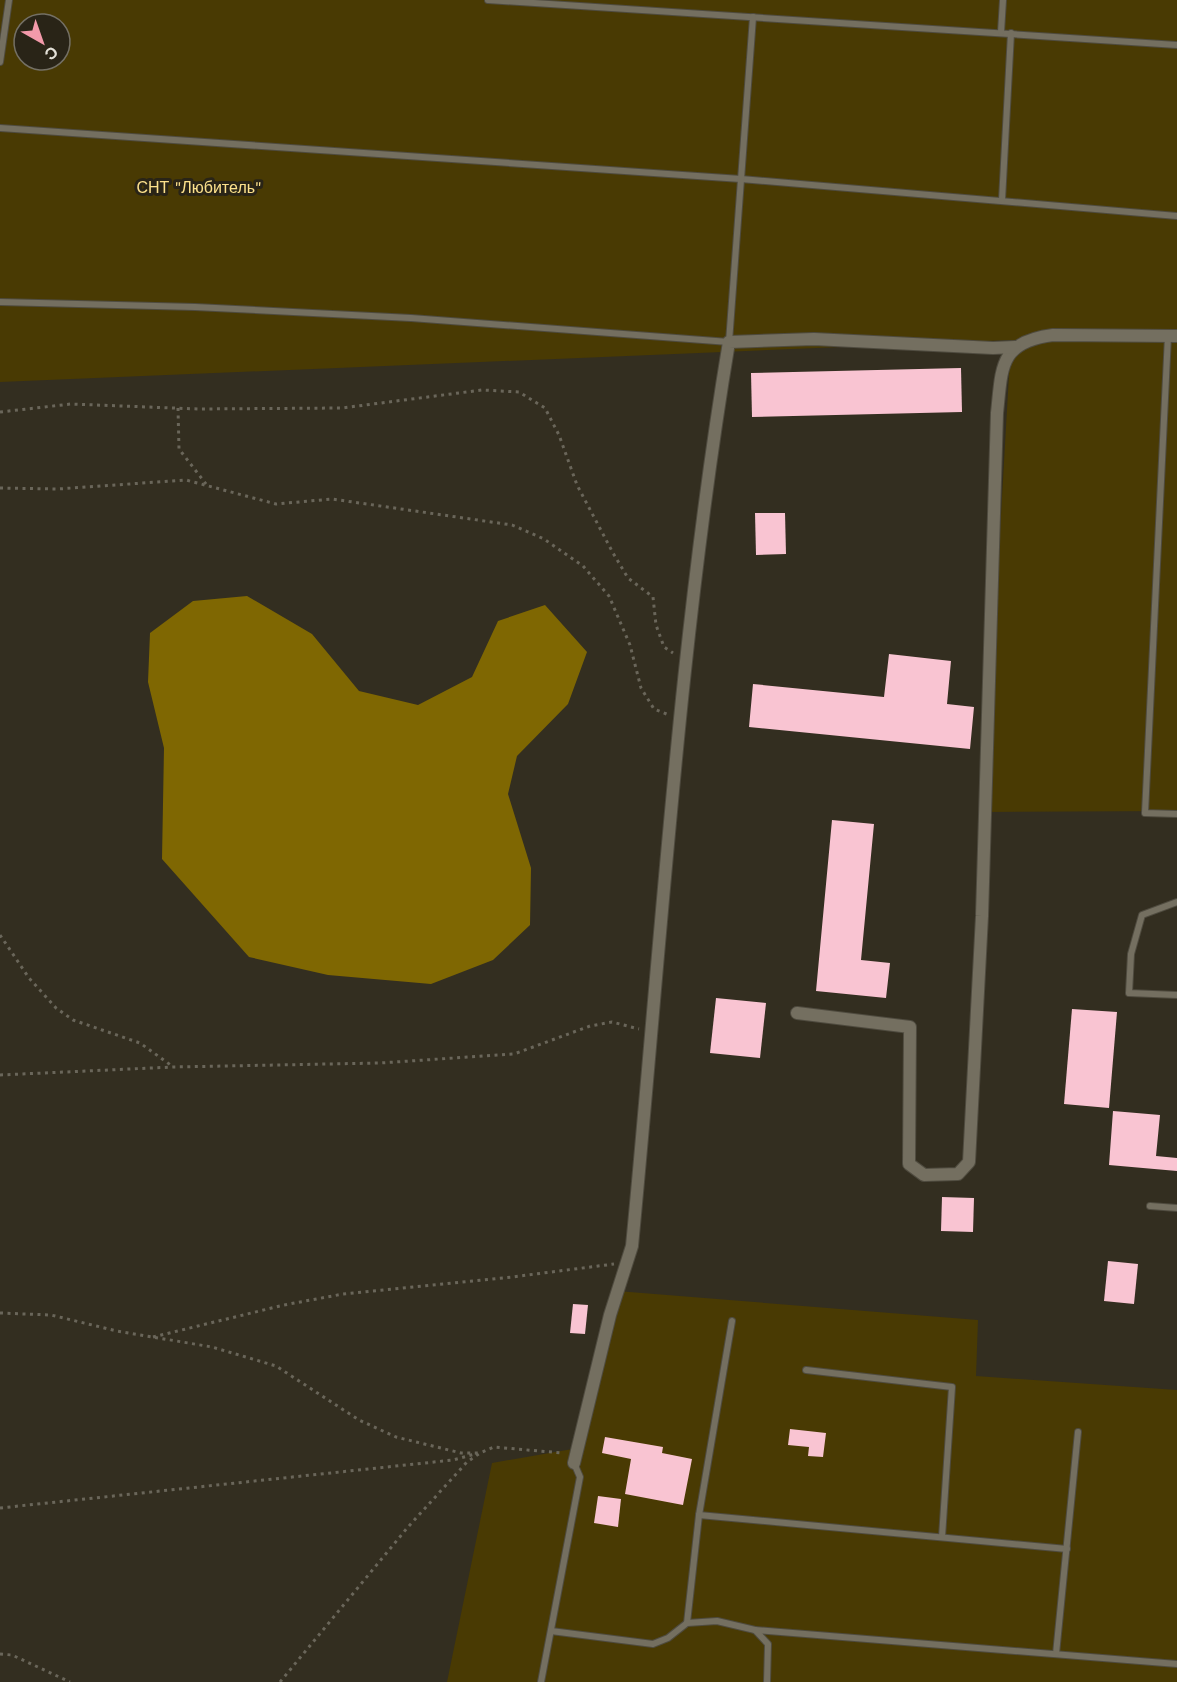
<svg xmlns="http://www.w3.org/2000/svg" width="1177" height="1682" font-family="'Work Sans',sans-serif">
  <rect width="100%" height="100%" fill="#332e20"/>
  <g fill="#493a03" fill-rule="evenodd">
    <path d="M0,0H1177V811L984,812L1011,340L0,382ZM24,24H60V60H24Z"/>
    <path d="M617,1291L978,1320L976,1376L1177,1390V1682H447L492,1463L584,1447Z"/>
  </g>
  <path fill="#7f6702" d="M247,596L312,634L359,691L418,705L472,677L498,621L545,605L587,652L568,704L517,756L508,794L531,868L530,925L493,960L431,984L328,975L249,957L162,859L164,748L148,682L150,633L193,601Z"/>
  <g fill="#f9c4d2">
    <path d="M961,368L962,412L752,417L751,373Z"/>
    <path d="M755,513H785L786,554L756,555Z"/>
    <path d="M889,654L951,661L947,704L974,707L970,749L749,727L753,684L884,697Z"/>
    <path d="M832,820L874,824L861,960L890,963L886,998L816,991Z"/>
    <path d="M716,998L766,1003L760,1058L710,1053Z"/>
    <path d="M1072,1009L1117,1012L1109,1108L1064,1104Z"/>
    <path d="M1113,1111L1160,1115L1156,1156L1177,1158V1171L1109,1165Z"/>
    <path d="M942,1197L974,1198L973,1232L941,1231Z"/>
    <path d="M1108,1261L1138,1264L1134,1304L1104,1301Z"/>
    <path d="M573,1304L588,1305L585,1334L570,1333Z"/>
    <path d="M790,1429L826,1433L823,1457L808,1456L809,1447L788,1445Z"/>
    <path d="M605,1437L663,1447L662,1453L692,1459L683,1505L625,1494L631,1459L602,1453Z"/>
    <path d="M598,1496L621,1499L618,1527L594,1523Z"/>
  </g>
  <g fill="none" stroke-linecap="round" stroke-linejoin="round">
    <defs>
      <g id="lane">
        <path d="M488,0L1177,45"/>
        <path d="M1001,32L1003,0"/>
        <path d="M0,62L9,0"/>
        <path d="M0,128L741,179L1177,216"/>
        <path d="M1002,200L1011,33"/>
        <path d="M0,302L195,307L411,318L729,342L753,17"/>
        <path d="M1168,336L1145,813L1177,814"/>
        <path d="M1177,902L1142,915L1131,954L1129,993L1177,995"/>
        <path d="M1150,1206L1177,1208"/>
        <path d="M806,1370L952,1387L942,1537"/>
        <path d="M699,1515L1067,1549"/>
        <path d="M687,1623L699,1515L732,1321"/>
        <path d="M755,1630L1177,1664"/>
        <path d="M551,1631L653,1644L668,1638L687,1623L717,1621L755,1630L768,1644L767,1682"/>
        <path d="M1056,1654L1078,1432"/>
        <path d="M541,1682L580,1477L574,1463"/>
      </g>
      <g id="street">
        <path d="M797,1013L910,1027L909,1164L924,1175L958,1174L969,1162L982,916L997,413C1002,367 999,342 1053,335L1177,336"/>
        <path d="M574,1463L610,1315L632,1246C661,945 679,641 729,342L814,339L993,348L1015,347"/>
      </g>
    </defs>
    <use href="#lane" stroke="#4f4b3f" stroke-width="8"/>
    <use href="#street" stroke="#4f4b3f" stroke-width="14"/>
    <g stroke="#6a665a" stroke-width="3" stroke-dasharray="3 4.5" stroke-linecap="butt">
      <path d="M178,408L179,449L206,484"/>
      <path d="M0,412L71,404L198,409L342,408L482,390L519,392L545,408L559,435L577,485L613,553L628,578L653,597L656,625L664,647L673,653"/>
      <path d="M0,488L58,489L186,480L276,504L332,499L512,525L544,539L583,566L609,596L630,645L641,688L654,709L669,715"/>
      <path d="M0,935L29,978L56,1008L73,1020L140,1043L172,1066"/>
      <path d="M0,1075L173,1067L380,1063L514,1054L590,1026L612,1022L639,1029"/>
      <path d="M0,1313L51,1315L117,1331L212,1347L276,1366L359,1420L396,1437L461,1453H480"/>
      <path d="M153,1337L284,1305L343,1294L512,1277L614,1264"/>
      <path d="M0,1508L453,1460L475,1454"/>
      <path d="M0,1654L12,1655L70,1682"/>
      <path d="M280,1682L408,1527L467,1462L480,1453L494,1447L562,1453"/>
    </g>
    <use href="#lane" stroke="#746f60" stroke-width="6"/>
    <use href="#street" stroke="#746f60" stroke-width="12"/>
  </g>
  <g text-anchor="middle" dominant-baseline="central" stroke-width="6" stroke-linejoin="round" paint-order="stroke">
    <g font-size="16" fill="#fce18c" stroke="#292417">
      <text x="199" y="187">СНТ "Любитель"</text>
    </g>
  </g>
  <g transform="translate(42 42) rotate(140)"><circle r="28" fill="#292417" stroke="#747065" stroke-width="1.5"/>
  <path d="M0-4.5L10 22L0 15L-10 22Z" fill="#f39aaa"/>
  <text y="-9" font-size="16" font-weight="bold" text-anchor="middle" fill="#e5e2d9">С</text>
  </g>
</svg>
